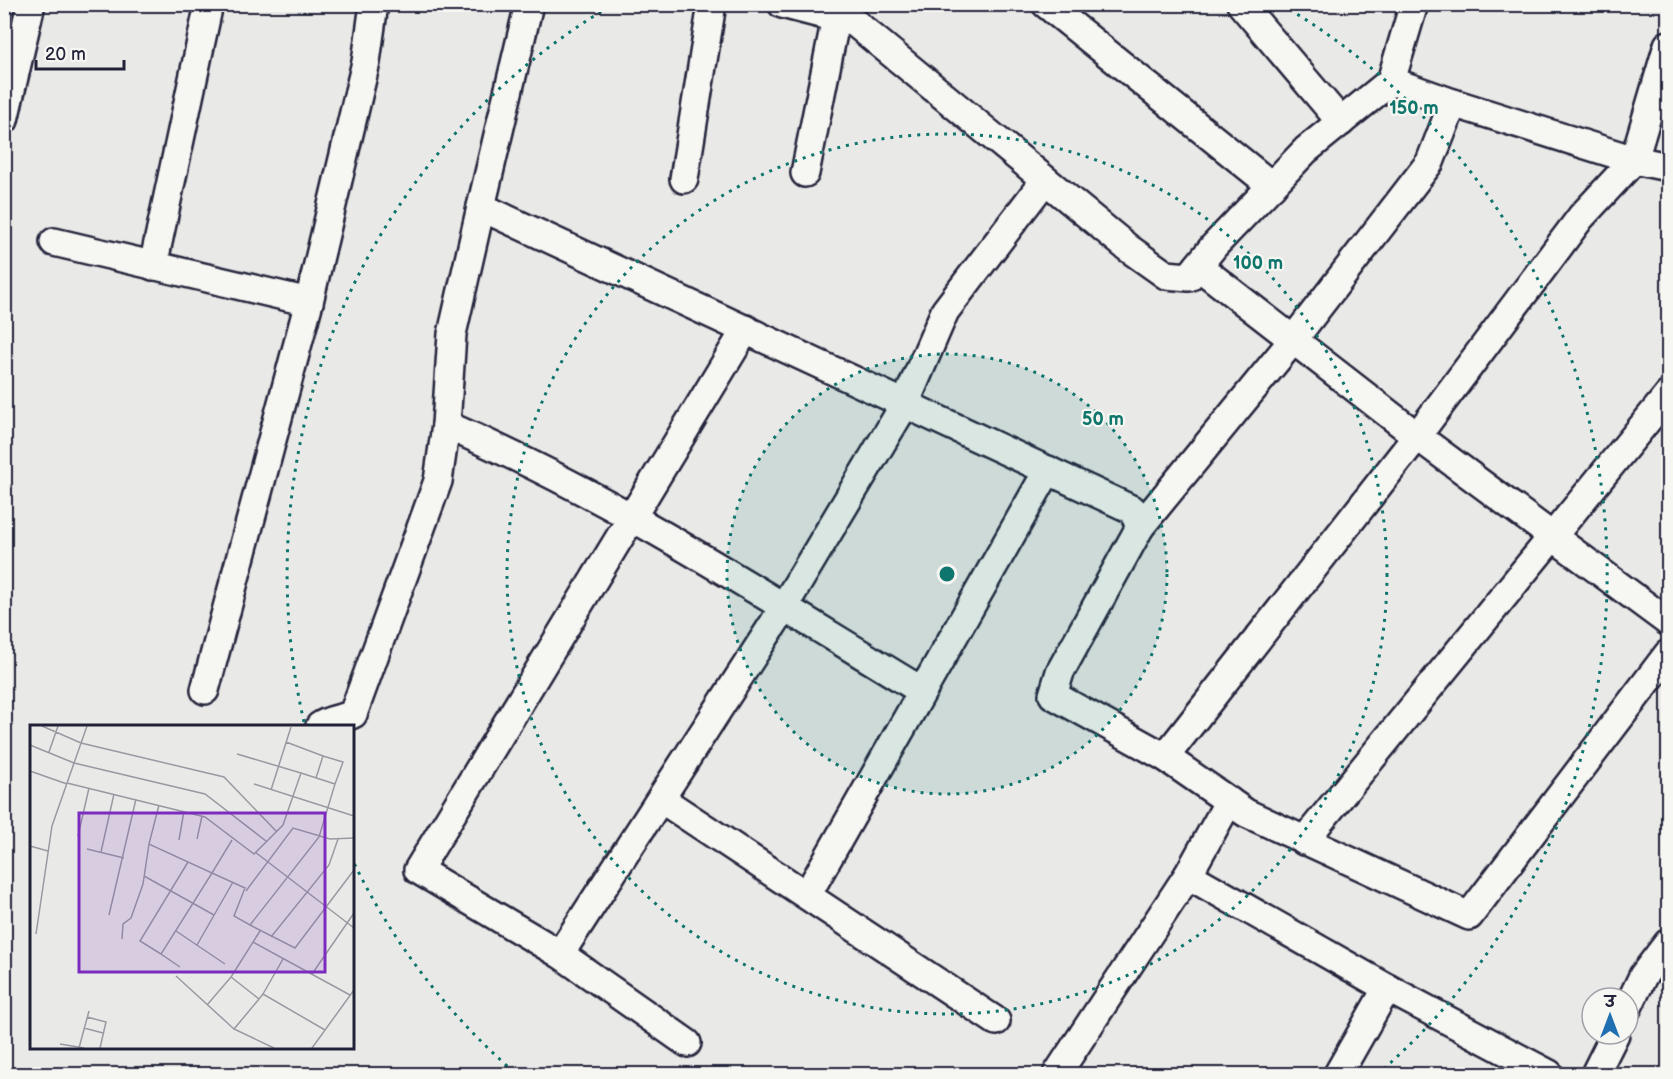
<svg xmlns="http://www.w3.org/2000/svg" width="1673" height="1079" font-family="'Balsamiq Sans','Playpen Sans Deva',sans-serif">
  <rect width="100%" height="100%" fill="#e9e9e7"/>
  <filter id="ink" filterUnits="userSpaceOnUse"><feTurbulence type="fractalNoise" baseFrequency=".0167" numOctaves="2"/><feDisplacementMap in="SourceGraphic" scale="12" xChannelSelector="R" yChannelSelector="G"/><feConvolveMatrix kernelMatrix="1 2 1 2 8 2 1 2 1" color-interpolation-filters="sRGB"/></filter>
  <g filter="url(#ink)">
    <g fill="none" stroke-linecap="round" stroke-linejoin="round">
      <defs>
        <g id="minor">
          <path d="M782,4L855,23L1128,248L1166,275L1189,277L1214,246L1306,150L1391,81L1414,4"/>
          <path d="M1046,4L1272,186"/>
          <path d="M1241,4L1341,122"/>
          <path d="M1391,81L1453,103"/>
          <path d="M4,120L31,4"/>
          <path d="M805,173L836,18"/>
          <path d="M684,179L712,4"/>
          <path d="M481,207L529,4"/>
          <path d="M54,242L309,302"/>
          <path d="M153,266L209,4"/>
          <path d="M1198,266L1417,436L1668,622"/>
          <path d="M446,425C614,497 766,597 922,691"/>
          <path d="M1140,527L1293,340L1430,162L1453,103L1634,160L1668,167"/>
          <path d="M205,690L309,302L366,62L374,4"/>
          <path d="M320,726C329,719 343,719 353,714L438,481L446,425L452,334L481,207L905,404L945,311L1045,180"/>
          <path d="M1165,757L1246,813L1469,916L1668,654"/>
          <path d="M661,799L996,1021"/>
          <path d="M1304,841L1668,395"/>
          <path d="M1188,875L1387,988L1549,1074"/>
          <path d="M807,895L1048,470"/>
          <path d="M560,954L418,870L746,329"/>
          <path d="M1628,1007L1643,976L1668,943"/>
          <path d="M687,1043L560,954L774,623L905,404L1133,510L1140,527L1060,672L1053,695L1165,757L1417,436L1581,217L1634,160L1668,45"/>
          <path d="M1057,1074L1188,875L1229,801"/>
          <path d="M1338,1074L1387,988"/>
          <path d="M1595,1074L1615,1034"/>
        </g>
      </defs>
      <use href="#minor" stroke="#22223b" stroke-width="32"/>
      <use href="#minor" stroke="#f6f6f2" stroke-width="27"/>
    </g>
  </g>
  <circle cx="947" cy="574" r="220" fill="#0f766e" fill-opacity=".12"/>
  <g fill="none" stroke="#0f766e" stroke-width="3" stroke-dasharray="3 6">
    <circle cx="947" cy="574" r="220"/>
    <circle cx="947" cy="574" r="440"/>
    <path d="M514 1072A660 660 0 0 1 354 863M304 722A660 660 0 0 1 612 5M1282 5A660 660 0 0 1 1380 1072"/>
  </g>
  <g transform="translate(30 725)">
    <rect width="324" height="324" fill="#e9e9e7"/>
    <path fill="none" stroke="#9999a2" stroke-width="1.5" d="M12,1L51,18L194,52L246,106M256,17L293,31L286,53M0,20L44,38L175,69L236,116M19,27L28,1M293,31L313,37L305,59M0,46L37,59M37,58L175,92L224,129L253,100L271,48L207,29M224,59L324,91M241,65L261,2M48,111L59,63M167,114L172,91M149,115L154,86M119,119L129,80M0,121L18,126M57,124L94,133M71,127L84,69M225,127L324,203M114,151L184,190M216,166L263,103L300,114L324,113M79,190L106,74M220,200L265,223L324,145M146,206L195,239M6,209L22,101L57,1M241,212L299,140L308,114M92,214L93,199L101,193L113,159L119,119L182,148L202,115M223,217L320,270M167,220L203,157M131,229L110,216L158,137M150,242L131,229L182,148L215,163L204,191L220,200L289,112L305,59L271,48M282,249L324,188M146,251L204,304M201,252L230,206M233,269L253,234M229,274L204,304L244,323M177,280L201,252L229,274L233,269L295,305M57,292L76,297L70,323M54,303L73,308M30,319L54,323M49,323L59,286M282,323L324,265"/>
    <path fill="#7b2cbf" fill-opacity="0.15" stroke="#7b2cbf" stroke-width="3" d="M49,88H295V247H49Z"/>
    <rect width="324" height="324" fill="none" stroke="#22223b" stroke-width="3"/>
  </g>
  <circle cx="947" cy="574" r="9" fill="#0f766e" stroke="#f6f6f2" stroke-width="3"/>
  <g font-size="18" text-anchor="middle" font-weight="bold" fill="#0f766e" stroke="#f6f6f2" stroke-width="4.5" stroke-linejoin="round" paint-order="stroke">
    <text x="1414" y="114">150 m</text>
    <text x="1258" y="269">100 m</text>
    <text x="1103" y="425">50 m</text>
  </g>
  <rect width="1673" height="1079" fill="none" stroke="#f6f6f2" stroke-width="24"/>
  <rect x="12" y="12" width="1649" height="1055" fill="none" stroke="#22223b" stroke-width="2" filter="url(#ink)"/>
  <g transform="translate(1610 1016)"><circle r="28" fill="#f6f6f2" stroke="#a1a1a9" stroke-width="1.5"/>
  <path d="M0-4.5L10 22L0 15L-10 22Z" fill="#1f6fb2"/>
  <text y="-9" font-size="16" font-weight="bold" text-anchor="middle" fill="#22223b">उ</text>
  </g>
  <path d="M36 60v9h88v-9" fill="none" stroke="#22223b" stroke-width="3"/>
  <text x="45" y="60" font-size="18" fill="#22223b" stroke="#f6f6f2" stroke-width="4.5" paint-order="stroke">20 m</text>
</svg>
